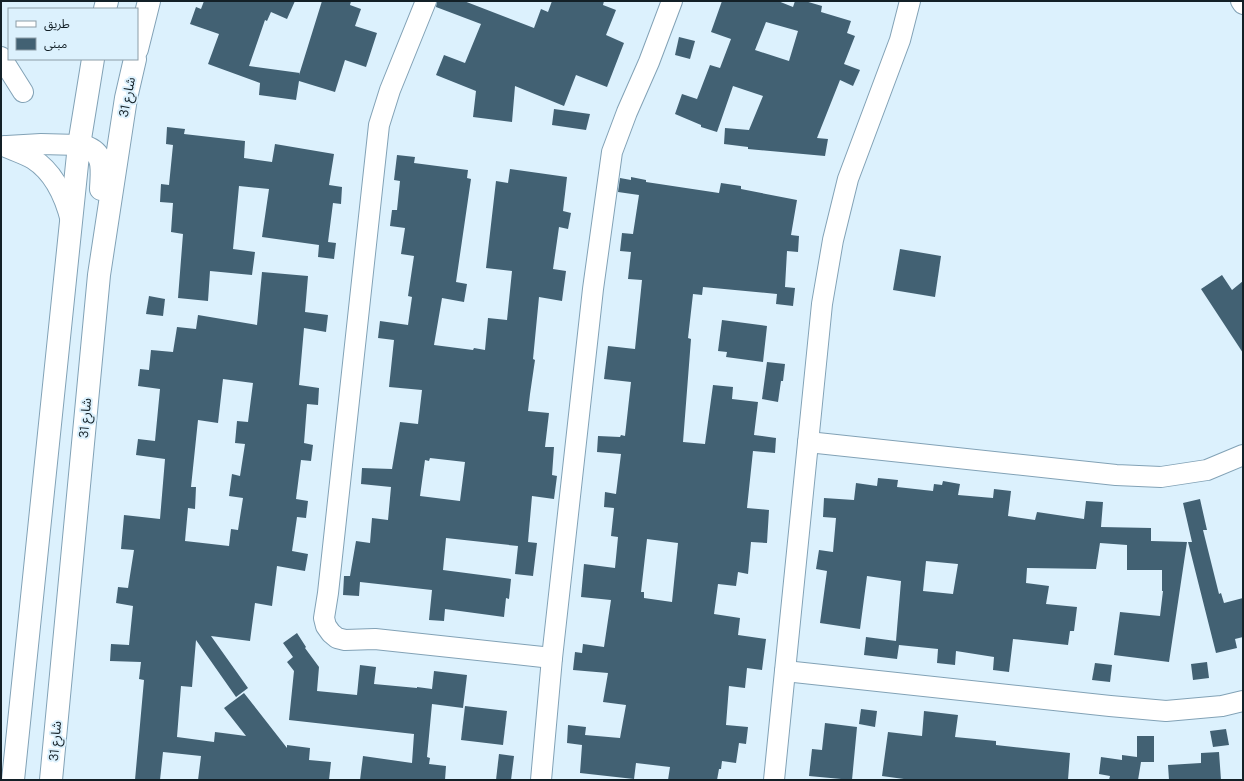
<svg xmlns="http://www.w3.org/2000/svg" width="1244" height="781" font-family="'DM Sans','Noto Sans Arabic',sans-serif">
  <rect width="100%" height="100%" fill="#dcf1fd"/>
  <g fill="#426173" fill-rule="evenodd">
    <path d="M204,1H295L287,19L271,12L267,21L265,20L249,66L300,73L299,75L322,1H351L350,5L361,9L355,26L377,33L366,67L345,60L335,92L299,81L296,100L259,95L260,83L208,64L219,34L190,24L196,7L201,9Z"/>
    <path d="M437,1H464L534,28L541,9L548,12L552,1H604L603,5L616,10L606,35L624,43L607,87L576,75L564,106L515,86L512,122L473,117L476,91L436,75L444,55L465,63L481,24L436,7Z"/>
    <path d="M722,1H778L793,7L795,1H805L822,6L821,12L851,21L847,33L855,36L844,64L860,70L853,86L840,80L817,138L828,139L825,156L748,149V147L724,144L725,128L749,130L763,96L733,86L717,132L701,127V125L675,114L682,94L697,99L710,65L720,68L731,39L711,32ZM766,22L798,31L789,61L755,50Z"/>
    <path d="M679,37L695,41L690,59L675,55Z"/>
    <path d="M554,109L590,114L586,130L552,125Z"/>
    <path d="M167,127L185,129L184,134L245,141L244,158L272,162L275,144L334,154L329,185L342,187L341,204L333,203L328,242L336,243L334,259L318,257L319,245L262,237L269,189L239,186L233,249L255,252L252,275L210,271L208,301L178,298L183,234L171,232L173,203L160,202L161,184L169,185L173,145L166,144Z"/>
    <path d="M397,155L415,157L414,163L468,170L467,178L471,179L456,282L467,284L464,302L442,298L434,345L473,350L474,348L485,350L488,318L507,320L512,271L486,268L496,181L508,183L510,169L567,177L563,211L571,213L568,229L559,227L553,269L566,271L562,301L539,297L533,359L535,360L530,394L528,411L549,413L545,447H554L552,475L557,476L554,499L532,496L528,542L537,543L533,576L515,574L518,546L446,538L443,570L511,579L509,599L506,598L504,617L445,609L444,621L429,620L432,590L360,582L359,596L343,595L344,576H350L356,541L370,543L372,518L388,520L391,487L361,484L362,468L392,469L400,422L418,424L422,390L389,387L394,340L378,338L380,321L408,325L412,297L408,296L414,256L401,254L405,228L390,226L392,210H397L400,181L394,180ZM430,458L465,462L460,501L420,496L425,460L429,461Z"/>
    <path d="M631,177L646,180V182L719,193L721,183L741,186V189L797,200L791,235L799,236L798,252L787,251L785,287L795,288L793,306L776,304L777,294L703,287L702,295L693,294L688,338L691,339L683,442L705,444L713,385L733,387L732,399L758,402L754,435L776,438L775,453L753,451L747,508L769,510L767,543L751,542L748,574L738,572L736,586L718,584L714,614L740,618L738,635L766,639L762,670L747,668L745,688L729,686L726,725L748,727L746,744L739,743L736,763L722,761L721,769H719L717,780H668L670,767L636,763L634,779L580,773L582,745L567,743L568,725L586,727L585,735L620,738L626,705L603,702L608,673L573,670L575,652L582,653L583,644L604,647L611,600L581,597L584,564L615,568L618,537L611,536L614,508L604,507L605,492L616,494L621,454L597,452L598,436L620,437L621,435L625,436L631,382L604,379L608,346L635,349L642,280L628,279L631,252L620,251L622,233L633,234L639,195L618,192L620,178L631,180ZM647,539L678,543L672,602L644,598V592H641Z"/>
    <path d="M900,249L941,256L935,297L893,290Z"/>
    <path d="M262,272L308,276L305,312L328,315L326,332L304,328L299,385L319,388L318,405L307,404L304,443L313,445L311,461L301,460L296,499L308,501L306,518L297,517L292,551L308,554L305,571L277,566L272,606L255,603L250,641L211,636L248,688L236,697L196,640L192,687L181,686L177,737L214,742L215,732L246,736L224,708L244,693L287,748V745L310,748L309,760L331,762L329,780H198L201,756L163,752L160,780H135L144,680L139,679L141,662L110,661L111,644L129,645L133,606L116,603L118,587L128,588L134,550L121,549L124,515L160,519L165,459L136,455L138,439L155,441L160,389L138,386L140,369L149,370L151,350L173,352L177,327L196,329L198,315L257,325ZM223,379L253,383L248,422L237,421L235,443L245,444L240,476L232,474L229,496L243,498L238,530L231,529L229,546L185,541L188,508L195,509L196,487H191L198,420L218,423Z"/>
    <path d="M1222,275L1232,290L1243,281V353L1201,289Z"/>
    <path d="M149,296L165,299L163,316L146,314Z"/>
    <path d="M722,320L767,326L763,362L726,357L727,352L718,351Z"/>
    <path d="M767,362L785,364L783,381H781L778,402L762,399Z"/>
    <path d="M878,478L898,480L897,487L933,491L934,484L942,485L943,481L960,484L958,495L993,498L994,489L1011,491L1008,516L1035,520L1037,512L1084,519L1086,501L1103,502L1101,527L1151,528V541L1187,542L1169,662L1114,655L1120,612L1160,616L1163,591H1162V570H1127V545L1100,543L1096,569L1027,568L1026,583L1049,586L1046,604L1077,607L1074,631H1070L1068,645L1013,639L1009,672L993,670L994,657L956,651L955,665L937,663L938,649L899,645L897,659L864,655L866,637L896,641L901,581L867,576L860,629L820,623L827,571L816,569L819,550L833,552L836,518L823,517L824,498L854,500L856,483L877,486ZM926,561L958,564L953,594L923,591Z"/>
    <path d="M1200,499L1207,530H1203L1219,594L1221,593L1224,603L1243,598V637L1235,639L1237,648L1216,653L1188,542H1192L1183,503Z"/>
    <path d="M297,633L306,647L305,648L319,667L317,691L357,695L360,665L376,667L374,684L417,688V687L432,689L434,671L467,675L463,708L432,704L427,757L430,758L429,764L446,766L445,780H360L363,756L412,763L414,734L289,720L294,671L287,662L293,657L283,643Z"/>
    <path d="M1207,662L1209,678L1193,680L1191,664Z"/>
    <path d="M1095,663L1112,665L1110,682L1092,680Z"/>
    <path d="M465,706L507,711L503,745L461,740Z"/>
    <path d="M861,709L877,711L875,727L859,724Z"/>
    <path d="M924,711L958,715L955,737L996,741V745L1070,753L1068,780H911L882,776L888,732L922,736Z"/>
    <path d="M825,723L857,727L852,780L809,776L812,749L822,750Z"/>
    <path d="M1226,729L1229,745L1213,747L1210,731Z"/>
    <path d="M1137,736H1154V762H1141L1138,780H1109L1110,776L1099,774L1101,757L1122,760V755L1137,757Z"/>
    <path d="M1219,752L1221,780H1169L1168,765L1201,763V753Z"/>
    <path d="M499,754L514,756L511,780H496Z"/>
  </g>
  <g fill="none" stroke-linecap="round" stroke-linejoin="round">
    <defs>
      <g id="minor">
        <path d="M426,1L390,90L379,125L328,593L324,618L326,626L331,633L337,638L345,640L375,639L552,658"/>
        <path d="M1241,1L1243,4"/>
        <path d="M1,57L23,92"/>
        <path d="M4,146C14,151 25,154 33,159C55,173 65,197 71,221"/>
        <path d="M7,146L41,144L79,145"/>
        <path d="M808,442L1116,475L1161,477L1207,470L1243,455"/>
        <path d="M785,671L1110,706L1166,711L1222,706L1243,701"/>
        <path d="M541,780L552,658L593,289L612,152L627,112L649,62L672,1"/>
        <path d="M774,780L822,304L833,240L848,179L900,40L910,1"/>
      </g>
      <g id="tertiary">
        <path d="M105,9L107,1"/>
        <path d="M137,49L149,1"/>
        <path d="M79,145C106,151 102,167 101,189"/>
        <path d="M13,780L79,145L93,59"/>
        <path d="M51,780L99,275L126,98L135,59"/>
      </g>
    </defs>
    <use href="#minor" stroke="#82a2b6" stroke-width="22"/>
    <use href="#tertiary" stroke="#82a2b6" stroke-width="24"/>
    <use href="#minor" stroke="#fff" stroke-width="20"/>
    <use href="#tertiary" stroke="#fff" stroke-width="22"/>
  </g>
  <g text-anchor="middle" dominant-baseline="central" stroke-width="4" stroke-linejoin="round" paint-order="stroke">
    <g font-size="13" fill="#132027" stroke="#dcf1fd">
      <text transform="translate(127 97) rotate(-79)">شارع 31</text>
      <text transform="translate(85 418) rotate(-85)">شارع 31</text>
      <text transform="translate(55 741) rotate(-85)">شارع 31</text>
    </g>
  </g>
  <rect width="1244" height="781" fill="none" stroke="#132027" stroke-width="4"/>
  <rect x="8" y="8" width="130" height="52" fill="#dcf1fd" stroke="#8c9da7"/>
  <rect x="16" y="21" width="20" height="6" fill="#ffffff" stroke="#8c9da7"/>
  <text x="44" y="28" font-size="12" fill="#132027">طريق</text>
  <rect x="16" y="38" width="20" height="12" fill="#426173" stroke="#8c9da7"/>
  <text x="44" y="48" font-size="12" fill="#132027">مبنى</text>
</svg>
